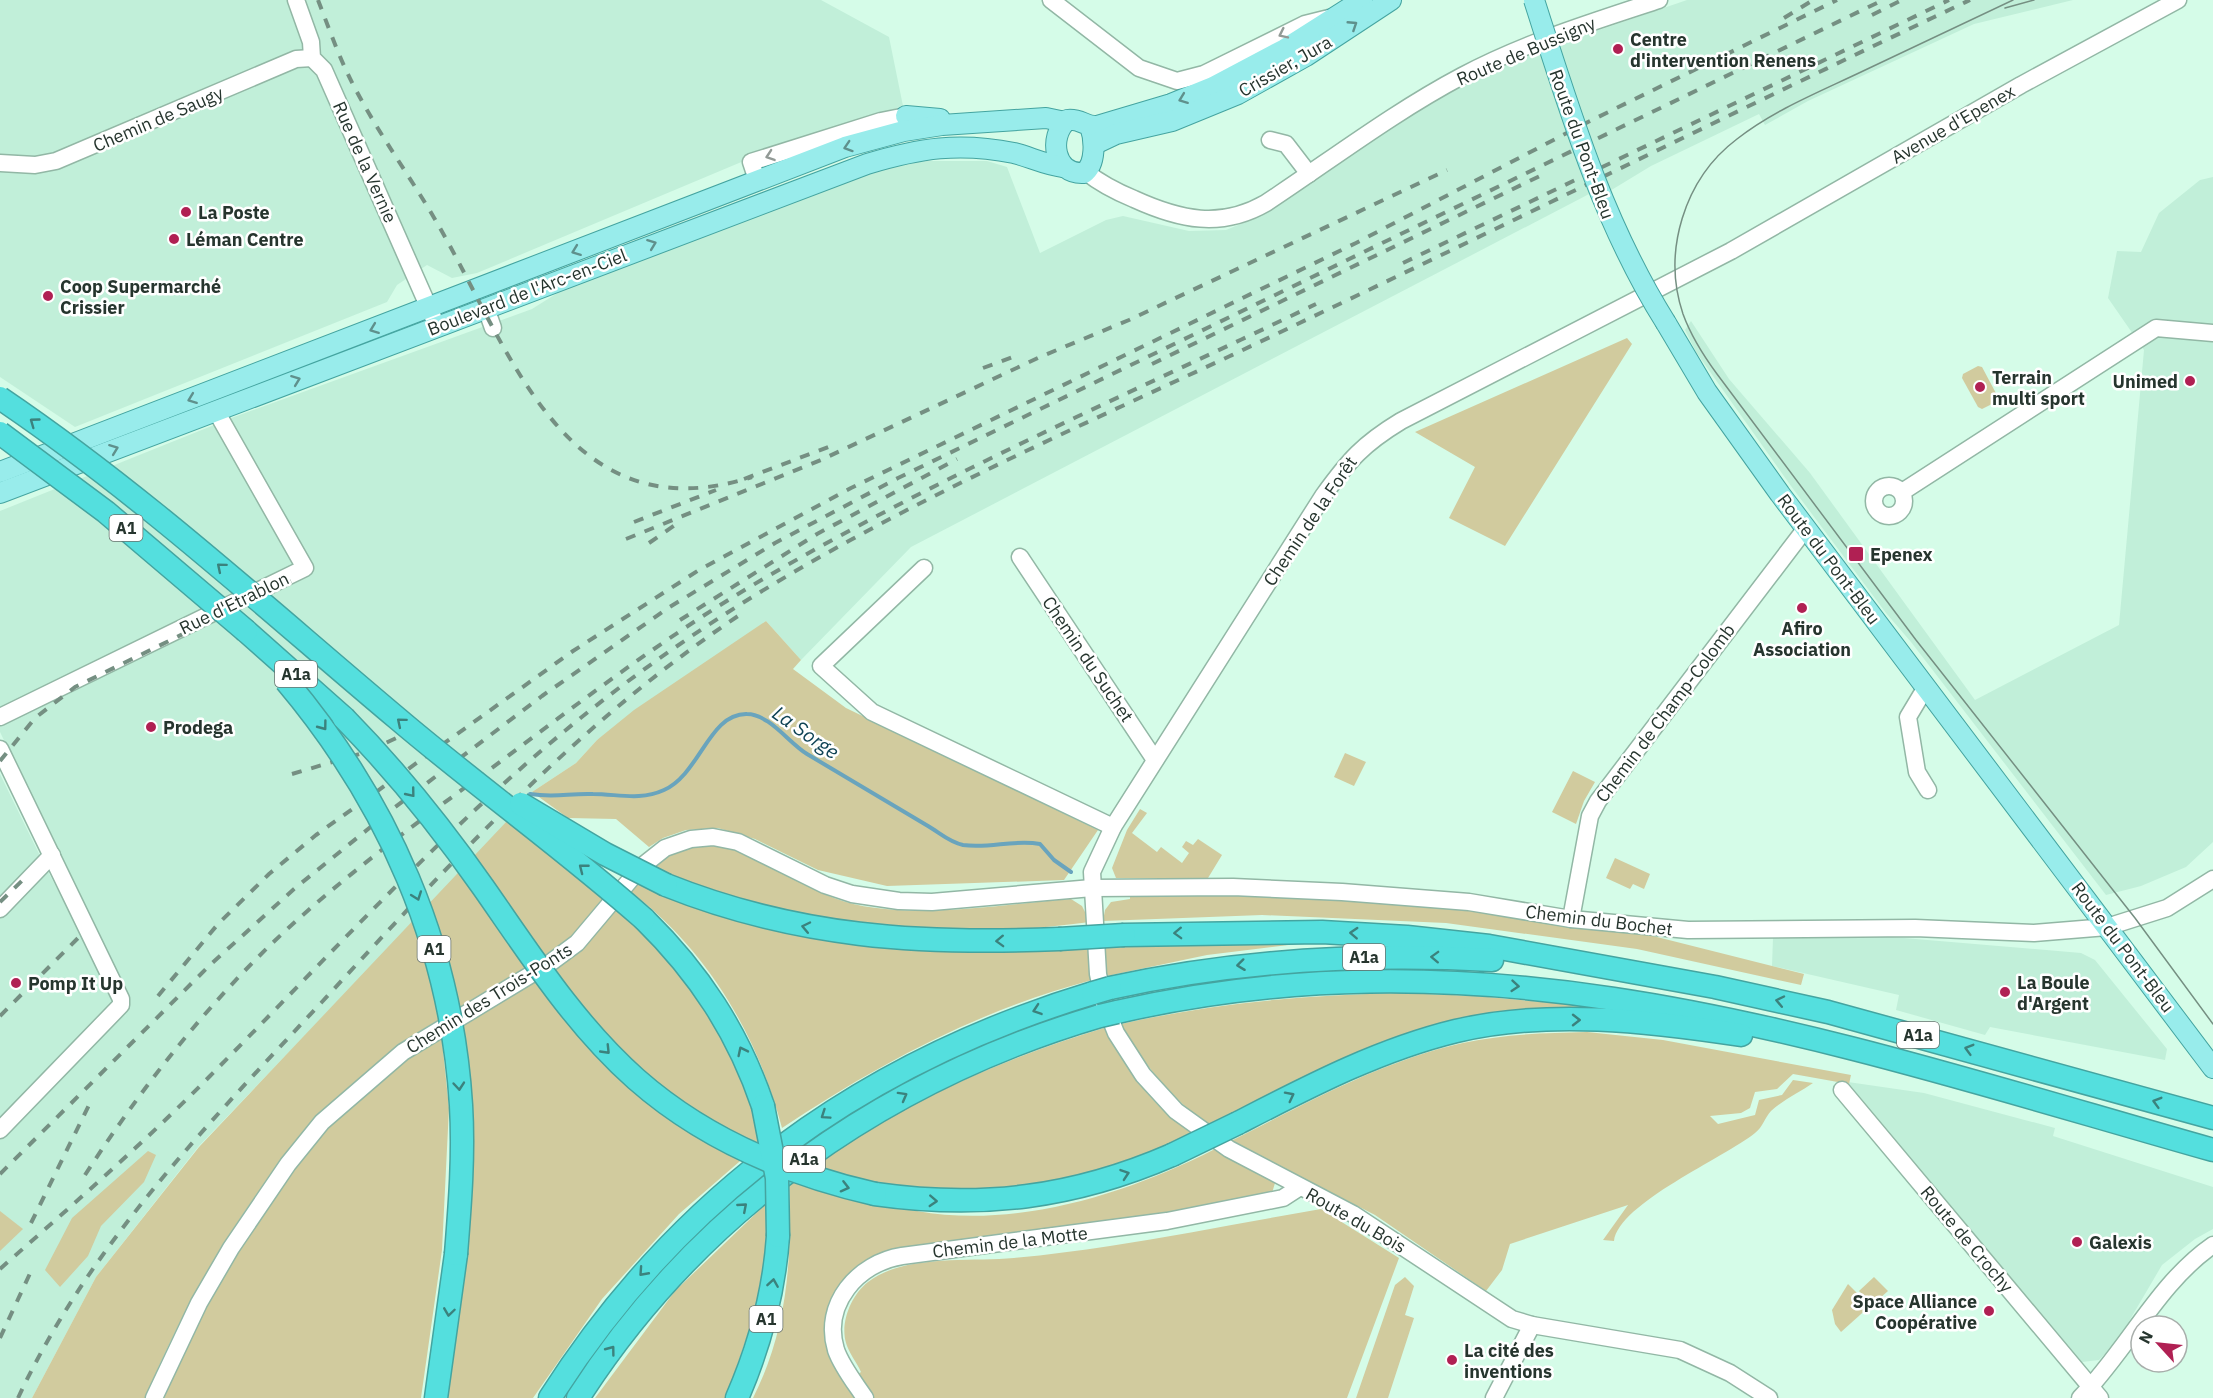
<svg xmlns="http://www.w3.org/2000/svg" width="2213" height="1398" font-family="'IBM Plex Sans',sans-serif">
  <rect width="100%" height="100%" fill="#d5fce8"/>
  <g fill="#c1efd9">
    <path d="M0,0H821L889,37L903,106L765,152L477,273L452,278L427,265L397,285L387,302L75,427L0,377Z"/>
    <path d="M1687,0H2073L1974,24L1808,101L1765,125L1759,114L1651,166L1595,200L1591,193L911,547L801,660L766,621L597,740L576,763L532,792L488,844L199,1146L96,1277L32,1398H0V774L45,866L126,1017L65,866L0,732V511L234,417L532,309L559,292L828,187L895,165L927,161H987L1007,167L1040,253L1106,220L1123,216L1189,231L1226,230L1265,214L1420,109L1509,61Z"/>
    <path d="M2213,177V842L2186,867L2141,886L2106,895L1911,642L1886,613L1791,486L1696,352L1685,330L1691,321L1729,379L1810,473L1975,700L2119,625L2144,350L2108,298L2117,251L2141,252L2159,213L2200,180Z"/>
    <path d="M1892,937L2081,953L2095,960L2167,1049L2165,1060L1990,1027L1985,1035L1896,1010L1899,995L1772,966L1773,938Z"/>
    <path d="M1841,1081L1924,1093L2055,1128L2053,1136L2213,1187V1229L2195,1239L2162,1265L2118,1340L2099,1360L2082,1362Z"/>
  </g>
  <g fill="#d1cb9e">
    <path d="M1627,338L1632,344L1505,546L1449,518L1475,467L1415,432Z"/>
    <path d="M1978,366L1982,367L1998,397V401L1982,409L1978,407L1962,378L1963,374Z"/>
    <path d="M766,621L801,660L793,669L846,708L1098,830L1064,880L887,886L818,870L755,839L718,828L686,830L663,838L649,847L616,819L568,818L532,792L576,763L597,740L634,710Z"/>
    <path d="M1345,753L1366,762L1354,786L1334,777Z"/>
    <path d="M1573,771L1595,782L1584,801L1576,824L1552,812Z"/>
    <path d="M1140,809L1147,813L1132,833L1157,852L1161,847L1182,863L1189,853L1182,847L1186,841L1193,845L1198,839L1222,855L1208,878H1116L1112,868L1127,830Z"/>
    <path d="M507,821L606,898C588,919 572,941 549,957C499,991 441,1013 393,1050C278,1140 201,1266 145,1398H32L96,1277L199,1147Z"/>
    <path d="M709,844C756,848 791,881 834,898C899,923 1001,904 1071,899L1082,906L1090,922C1062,925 1035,929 1008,930C888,935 760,917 651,867L681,849Z"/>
    <path d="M1615,858L1650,874L1644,889L1633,884L1630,889L1606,878Z"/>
    <path d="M639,881L793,934L865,946L934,950L1087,946L1092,980C979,1010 878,1064 782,1128C757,1034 708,951 631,892Z"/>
    <path d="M1130,896H1274L1378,901L1470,911L1653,936L1804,974L1801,985L1637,949L1446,923L1262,915L1103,921L1105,910L1111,902L1130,899Z"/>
    <path d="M616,907C696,982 735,1034 762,1142L679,1214L602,1299L533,1398H446L464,1282L469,1188L460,1021Z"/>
    <path d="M1297,940V944L1207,955L1107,976L1103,946Z"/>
    <path d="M1400,993L1477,996L1586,1006L1585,1009H1532L1209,1127C1172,1097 1144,1066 1121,1024C1214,1003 1305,995 1400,993Z"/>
    <path d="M1107,1027C1126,1072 1154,1107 1194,1135L1166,1149L1071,1181L950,1193L875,1184L811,1169C900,1103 1001,1059 1107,1027Z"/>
    <path d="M441,1031L449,1108L442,1250L421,1398H161C189,1335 222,1275 260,1218C280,1187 300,1156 325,1129C360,1092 401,1062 441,1031Z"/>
    <path d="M1587,1032L1663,1040L1851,1075L1849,1084L1793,1074L1777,1089L1755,1092L1750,1108L1741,1113L1710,1116L1718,1124L1755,1115L1759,1100L1782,1095L1793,1080L1813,1083C1800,1092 1783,1100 1771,1111C1765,1117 1763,1127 1755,1133C1724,1158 1619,1203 1614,1241L1603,1240L1628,1205L1510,1244L1502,1270L1486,1291L1375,1215L1231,1141C1305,1104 1381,1061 1463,1043C1504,1034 1545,1033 1587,1032Z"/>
    <path d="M1215,1149L1275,1183L1272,1193L1167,1214L894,1250L860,1265L834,1299L849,1381L861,1372C857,1363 849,1353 846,1343C840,1323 851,1295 868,1282C904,1254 970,1262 1014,1258C1046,1255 1078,1251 1110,1246C1180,1235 1251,1221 1321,1209L1399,1258L1347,1398H753C789,1327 792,1255 789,1178C831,1189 874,1204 917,1211C1016,1229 1127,1194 1215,1149Z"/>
    <path d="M148,1151L156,1155L144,1182L101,1226L88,1256L60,1287L45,1270L72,1218Z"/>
    <path d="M770,1200L763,1289L726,1398H595L675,1291Z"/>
    <path d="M0,1211L23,1229L0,1251Z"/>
    <path d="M1405,1277L1414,1286L1405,1315L1414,1318L1388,1398H1356L1395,1285Z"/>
    <path d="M1874,1277L1888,1291L1872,1305L1859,1291Z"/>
    <path d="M1848,1284L1870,1306L1841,1332L1835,1324L1832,1310Z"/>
  </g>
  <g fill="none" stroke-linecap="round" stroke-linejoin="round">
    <path stroke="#69a4bd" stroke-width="4" d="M530,794C556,798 569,793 593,794C618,794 640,801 664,790C700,774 709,713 747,714C769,714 789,743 807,754C847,778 887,802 928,826C940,833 949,842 963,845C990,849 1013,839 1040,844L1054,860L1071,872"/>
    <defs>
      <g id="minor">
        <path d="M296,0L311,42L312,58L324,70L433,317"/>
        <path d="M1051,0L1139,68L1177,81L1204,74L1305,24L1329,18"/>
        <path d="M1270,140L1286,144L1309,174"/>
        <path d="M0,163L35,165L56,161L296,59L312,58"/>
        <path d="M1086,172C1101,184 1117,192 1134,199C1180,220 1221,229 1266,203C1331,160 1394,112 1462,76C1524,43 1592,22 1659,0"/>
        <path d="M757,180L751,162L881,121L906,116"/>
        <path d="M486,308L493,328"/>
        <circle cx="1889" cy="501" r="15"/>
        <path d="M1902,492L2156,328L2213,333"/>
        <path d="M1020,557L1155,760"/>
        <path d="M924,568L821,666L872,712L1113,827"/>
        <path d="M1926,687L1908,717L1917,772L1928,790"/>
        <path d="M0,717L305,568L216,411"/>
        <path d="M0,749L121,999V1005L0,1130"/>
        <path d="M0,909L52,855"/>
        <path d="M1571,919L1590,816L1598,801L1806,528"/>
        <path d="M1842,1090L2100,1398"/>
        <path d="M154,1398L199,1303L231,1248L288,1164L322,1122L403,1052L550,963L577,943L641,867L665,848L691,839L713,837L738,842L825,885L852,894L899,901L932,902L1092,888L1233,887L1342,892L1469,902L1571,919L1688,930L1915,928L2034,933L2107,927L2167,908L2213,879"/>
        <path d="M865,1398C855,1383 842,1367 836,1350C822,1304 858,1263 902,1256L1167,1221L1283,1198L1300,1187"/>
        <path d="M1494,1398L1532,1325"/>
        <path d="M1769,1398L1730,1373L1680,1350L1532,1325L1512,1319L1353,1214L1229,1149L1176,1111L1143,1075L1116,1033L1104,1003L1098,974L1092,872L1113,827L1323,496C1349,460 1363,444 1401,421L1731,251L2021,85L2178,0"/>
        <path d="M2080,1398C2128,1349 2158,1283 2213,1245"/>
      </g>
      <g id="major">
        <path d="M906,116L940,119"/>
        <path d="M1090,126C1095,140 1096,164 1084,173C1054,175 1048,137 1067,120C1080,118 1086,127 1097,126L1171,104L1213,87L1285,49L1362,0"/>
        <path d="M1097,143L1116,134L1172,121L1238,94L1306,56L1391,0"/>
        <path d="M1666,323L1707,392L1780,494L2213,1068"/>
        <path d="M0,472L845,147L904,131L942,125L1046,118L1065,122"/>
        <path d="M0,493L867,164C920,148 959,142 1014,153C1030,157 1046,165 1063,167"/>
      </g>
      <g id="highway">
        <path d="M246,631L344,718"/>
        <path d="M666,885C796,937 920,945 1059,939"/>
        <path d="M644,919C699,973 738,1032 763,1106"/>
        <path d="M1124,935L1322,932L1407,937L1489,946L1715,987L1828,1012L2213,1118"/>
        <path d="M1110,988C1237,960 1363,953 1492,960"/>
        <path d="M1117,1012C1505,923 1844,1046 2213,1150"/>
        <path d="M1238,1123C1308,1087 1378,1050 1456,1031C1548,1009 1649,1021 1741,1035"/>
        <path d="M875,1194C981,1209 1073,1198 1172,1155"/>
        <path d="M436,1398L456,1254"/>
        <path d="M550,1398C679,1195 864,1062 1093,993"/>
        <path d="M578,1398C699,1209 886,1079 1100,1016"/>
        <path d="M737,1398C760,1345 774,1294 778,1236"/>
      </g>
    </defs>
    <use href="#minor" stroke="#92b7a5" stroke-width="19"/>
    <use href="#major" stroke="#44a4a0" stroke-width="22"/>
    <use href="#highway" stroke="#44a4a0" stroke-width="25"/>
    <use href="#minor" stroke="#fff" stroke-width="16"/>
    <use href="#major" stroke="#98eceb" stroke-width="20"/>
    <use href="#highway" stroke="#54dfde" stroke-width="22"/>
    <g stroke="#758f82" stroke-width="1.5">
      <path d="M2013,0C1962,24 1911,48 1861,72C1819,92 1774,110 1737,139C1684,179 1662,252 1683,314C1691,336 1703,355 1717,374L1916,640L2135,918L2213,1024"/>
      <path d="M2005,8L2034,0"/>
    </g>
    <g stroke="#758f82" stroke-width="4" stroke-dasharray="10 10" stroke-linecap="butt">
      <path d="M318,0C330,31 341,63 357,92C382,139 414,182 440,228C511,352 567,536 752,477"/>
      <path d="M1872,15L1902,0"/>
      <path d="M1784,18L1813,0"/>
      <path d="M1403,263L1949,0"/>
      <path d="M1152,364L1546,173"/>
      <path d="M983,368L1018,355"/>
      <path d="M744,479L831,446"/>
      <path d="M634,522L716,490"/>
      <path d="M626,539L821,460L1040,357L1129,320L1447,170"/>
      <path d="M649,543L678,523"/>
      <path d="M680,620L817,534L957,459"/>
      <path d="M0,761L35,718L75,687L291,581"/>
      <path d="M292,774L366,752L418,728"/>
      <path d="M0,902L28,875"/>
      <path d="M158,996L218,924L269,874L316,835L573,651L699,570L851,488L1356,243L1588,122L1837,0"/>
      <path d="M0,1016L78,938"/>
      <path d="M0,1174L210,965L294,889L394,808L542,696L668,608L775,543L898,478L1883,0"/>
      <path d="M85,1175C142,1087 207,1004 284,932C348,873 419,821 489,770C575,706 660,640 753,585C934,478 1127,395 1316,304"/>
      <path d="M31,1223L90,1103"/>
      <path d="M0,1269C71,1206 143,1144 210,1076C353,932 487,781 653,663C831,535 1033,448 1230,356C1478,239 1723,117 1970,0"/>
      <path d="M0,1338L33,1267"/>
      <path d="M18,1398C90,1244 207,1125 321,1003C452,861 577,724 738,616"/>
    </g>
    <defs>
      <path id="major-bridge" d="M1534,0C1570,112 1603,223 1666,323"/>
      <g id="highway-bridge">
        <path d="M0,398C142,494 267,609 398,719C478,787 565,849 644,919"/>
        <path d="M0,433L106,512L246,631"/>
        <path d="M286,681C388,802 451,945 461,1105C464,1155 460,1204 456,1254"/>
        <path d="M344,718C395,770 441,827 483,887C530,954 574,1024 636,1079C704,1139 787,1174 875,1194"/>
        <path d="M521,804L605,854L666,885"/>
        <path d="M1059,939L1124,935"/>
        <path d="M1093,993L1110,988"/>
        <path d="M1100,1016L1117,1012"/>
        <path d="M763,1106L777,1178L778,1236"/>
        <path d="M1172,1155L1238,1123"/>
      </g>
    </defs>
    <use href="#major-bridge" stroke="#44a4a0" stroke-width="22" stroke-linecap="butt"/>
    <use href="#highway-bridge" stroke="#44a4a0" stroke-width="25" stroke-linecap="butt"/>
    <use href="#major-bridge" stroke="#98eceb" stroke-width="20"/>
    <use href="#highway-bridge" stroke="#54dfde" stroke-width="22"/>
  </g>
  <defs><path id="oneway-chevron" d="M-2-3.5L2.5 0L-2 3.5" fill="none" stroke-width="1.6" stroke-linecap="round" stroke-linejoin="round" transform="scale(1.5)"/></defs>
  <g stroke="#5f908c">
    <use href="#oneway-chevron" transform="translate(1353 25) rotate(-33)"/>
    <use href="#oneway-chevron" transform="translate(1183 99) rotate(159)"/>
    <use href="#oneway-chevron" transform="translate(848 147) rotate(162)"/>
    <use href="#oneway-chevron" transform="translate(652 244) rotate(-21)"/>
    <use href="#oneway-chevron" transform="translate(576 251) rotate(159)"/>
    <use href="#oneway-chevron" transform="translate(374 329) rotate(159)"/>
    <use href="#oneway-chevron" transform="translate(296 380) rotate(-21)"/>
    <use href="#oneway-chevron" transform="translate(192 399) rotate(159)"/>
    <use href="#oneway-chevron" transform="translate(114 449) rotate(-21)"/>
  </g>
  <g stroke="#929a96">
    <use href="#oneway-chevron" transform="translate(1283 34) rotate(154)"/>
    <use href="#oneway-chevron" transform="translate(770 156) rotate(161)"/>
  </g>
  <g stroke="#3b827d">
    <use href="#oneway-chevron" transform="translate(34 422) rotate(-144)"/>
    <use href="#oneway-chevron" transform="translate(221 567) rotate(-140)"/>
    <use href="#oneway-chevron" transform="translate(401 722) rotate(-140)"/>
    <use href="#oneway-chevron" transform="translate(323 726) rotate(53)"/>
    <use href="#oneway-chevron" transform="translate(411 793) rotate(51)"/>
    <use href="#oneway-chevron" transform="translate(583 868) rotate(-142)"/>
    <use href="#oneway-chevron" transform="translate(417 896) rotate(70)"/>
    <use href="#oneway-chevron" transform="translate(806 927) rotate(-168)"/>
    <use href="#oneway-chevron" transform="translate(1178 933) rotate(178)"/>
    <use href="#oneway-chevron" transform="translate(1354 933) rotate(-177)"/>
    <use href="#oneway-chevron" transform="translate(1000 941) rotate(178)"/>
    <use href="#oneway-chevron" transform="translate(1435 957) rotate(-178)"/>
    <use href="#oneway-chevron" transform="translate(1241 965) rotate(173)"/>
    <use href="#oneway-chevron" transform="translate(1515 986) rotate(5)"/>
    <use href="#oneway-chevron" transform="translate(1780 1001) rotate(-168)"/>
    <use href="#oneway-chevron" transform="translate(1037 1010) rotate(161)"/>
    <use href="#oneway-chevron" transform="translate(1576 1020)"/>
    <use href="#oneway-chevron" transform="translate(1969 1049) rotate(-164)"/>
    <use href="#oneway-chevron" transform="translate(606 1050) rotate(46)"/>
    <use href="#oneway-chevron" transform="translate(742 1051) rotate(-116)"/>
    <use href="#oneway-chevron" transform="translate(459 1086) rotate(85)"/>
    <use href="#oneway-chevron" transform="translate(903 1096) rotate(-29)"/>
    <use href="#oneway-chevron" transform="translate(1290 1096) rotate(-27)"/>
    <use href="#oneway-chevron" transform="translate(2157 1102) rotate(-164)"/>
    <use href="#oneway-chevron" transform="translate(825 1115) rotate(146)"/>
    <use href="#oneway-chevron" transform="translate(1125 1174) rotate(-19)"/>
    <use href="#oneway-chevron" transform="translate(845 1187) rotate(14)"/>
    <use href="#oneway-chevron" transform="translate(933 1201) rotate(3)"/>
    <use href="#oneway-chevron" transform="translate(743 1207) rotate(-41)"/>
    <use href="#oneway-chevron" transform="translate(643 1272) rotate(132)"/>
    <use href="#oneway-chevron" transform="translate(773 1283) rotate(-81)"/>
    <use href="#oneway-chevron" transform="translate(449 1312) rotate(98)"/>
    <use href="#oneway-chevron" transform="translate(611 1350) rotate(-53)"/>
  </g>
  <g fill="#b02053" stroke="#fff" stroke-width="2">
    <circle cx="1618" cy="49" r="6"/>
    <circle cx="186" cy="212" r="6"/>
    <circle cx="174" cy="239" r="6"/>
    <circle cx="48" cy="296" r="6"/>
    <circle cx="2190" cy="381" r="6"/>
    <circle cx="1980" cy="387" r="6"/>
    <rect x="1848" y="546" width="16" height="16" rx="3"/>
    <circle cx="1802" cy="608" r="6"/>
    <circle cx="151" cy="727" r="6"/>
    <circle cx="16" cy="983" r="6"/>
    <circle cx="2005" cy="992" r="6"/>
    <circle cx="2077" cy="1242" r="6"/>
    <circle cx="1989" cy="1311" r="6"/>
    <circle cx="1452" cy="1360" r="6"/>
  </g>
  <g text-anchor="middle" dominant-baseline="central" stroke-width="5" stroke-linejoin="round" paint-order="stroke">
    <g fill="#fff" stroke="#67726d" stroke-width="1.5">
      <rect x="109.5" y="515" width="33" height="26" rx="4.5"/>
      <rect x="275" y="661" width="42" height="26" rx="4.5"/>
      <rect x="417.5" y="936" width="33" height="26" rx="4.5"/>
      <rect x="1343" y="944" width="42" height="26" rx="4.5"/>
      <rect x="1897" y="1022" width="42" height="26" rx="4.5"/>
      <rect x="783" y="1146" width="42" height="26" rx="4.5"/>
      <rect x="749.5" y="1306" width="33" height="26" rx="4.5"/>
    </g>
    <g font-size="16" font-weight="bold" fill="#26352e">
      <text x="126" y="528">A1</text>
      <text x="296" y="674">A1a</text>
      <text x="434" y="949">A1</text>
      <text x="1364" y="957">A1a</text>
      <text x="1918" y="1035">A1a</text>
      <text x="804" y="1159">A1a</text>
      <text x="766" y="1319">A1</text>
    </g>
    <g font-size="18" font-weight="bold" fill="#26352e" stroke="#fff" text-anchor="start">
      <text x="1630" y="39">Centre<tspan x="1630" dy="21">d'intervention Renens</tspan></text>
      <text x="198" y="212">La Poste</text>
      <text x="186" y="239">Léman Centre</text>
      <text x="60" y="286">Coop Supermarché<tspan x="60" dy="21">Crissier</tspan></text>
      <text x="1992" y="377">Terrain<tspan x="1992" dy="21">multi sport</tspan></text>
      <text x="2178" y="381" text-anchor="end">Unimed</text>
      <text x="1870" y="554">Epenex</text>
      <text x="1802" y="628" text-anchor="middle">Afiro<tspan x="1802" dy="21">Association</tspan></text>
      <text x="163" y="727">Prodega</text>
      <text x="2017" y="982">La Boule<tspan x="2017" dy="21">d'Argent</tspan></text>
      <text x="28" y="983">Pomp It Up</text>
      <text x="2089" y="1242">Galexis</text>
      <text x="1977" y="1301" text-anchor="end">Space Alliance<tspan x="1977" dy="21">Coopérative</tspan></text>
      <text x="1464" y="1350">La cité des<tspan x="1464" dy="21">inventions</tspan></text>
    </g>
    <g font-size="18" fill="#26352e" stroke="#fff">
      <text transform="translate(1526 51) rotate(-23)">Route de Bussigny</text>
      <text transform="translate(1285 66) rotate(-30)">Crissier, Jura</text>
      <text transform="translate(158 119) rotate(-23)">Chemin de Saugy</text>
      <text transform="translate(1953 124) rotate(-30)">Avenue d'Epenex</text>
      <text transform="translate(1582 144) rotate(70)">Route du Pont-Bleu</text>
      <text transform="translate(365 162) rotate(66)">Rue de la Vernie</text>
      <text transform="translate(527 292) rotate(-21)">Boulevard de l'Arc-en-Ciel</text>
      <text transform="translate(1310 521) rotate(-56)">Chemin de la Forêt</text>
      <text transform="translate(1829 559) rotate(53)">Route du Pont-Bleu</text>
      <text transform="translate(234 603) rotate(-26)">Rue d'Etrablon</text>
      <text transform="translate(1088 659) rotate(56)">Chemin du Suchet</text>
      <text transform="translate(1665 713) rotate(-53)">Chemin de Champ-Colomb</text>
      <text transform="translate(1599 920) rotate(7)">Chemin du Bochet</text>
      <text transform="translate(2123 947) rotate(53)">Route du Pont-Bleu</text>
      <text transform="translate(489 998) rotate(-32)">Chemin des Trois-Ponts</text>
      <text transform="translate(1356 1220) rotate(30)">Route du Bois</text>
      <text transform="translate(1967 1239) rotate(50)">Route de Crochy</text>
      <text transform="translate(1010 1242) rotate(-7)">Chemin de la Motte</text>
    </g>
    <g font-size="20" font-style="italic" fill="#0f4355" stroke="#fff">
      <text transform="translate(806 732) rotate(35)">La Sorge</text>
    </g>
  </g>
  <g transform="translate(2159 1344) rotate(297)"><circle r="28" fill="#ffffff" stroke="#a8aeab" stroke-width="1.5"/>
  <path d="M0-4.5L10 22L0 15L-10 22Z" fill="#b02053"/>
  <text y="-9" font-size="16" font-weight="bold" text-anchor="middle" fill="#26352e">N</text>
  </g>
</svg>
